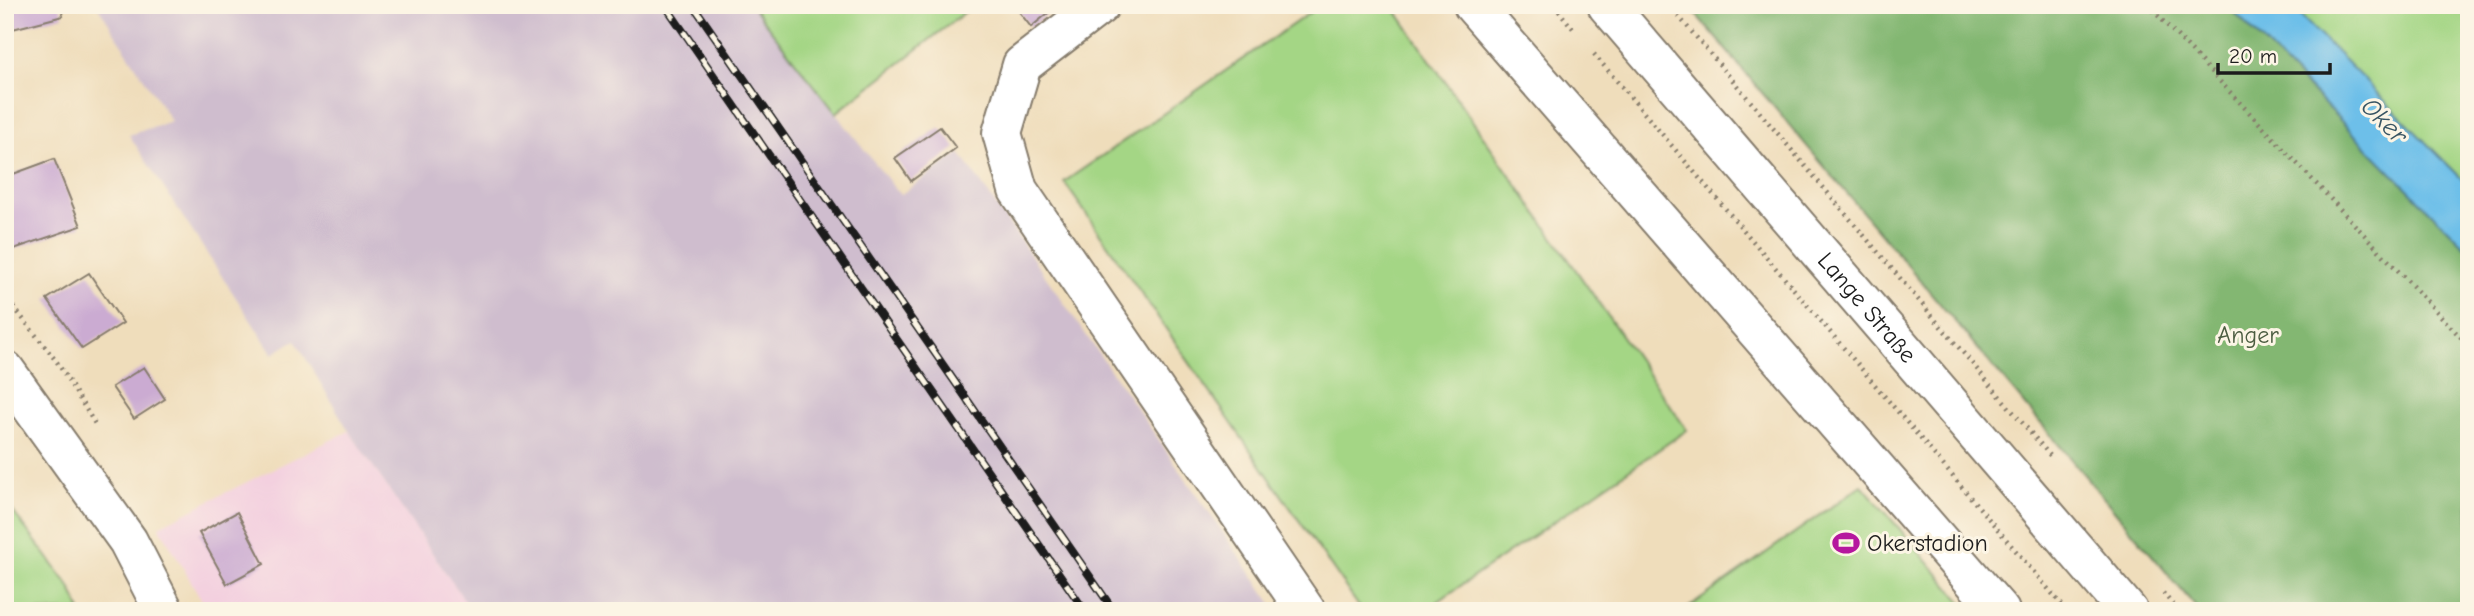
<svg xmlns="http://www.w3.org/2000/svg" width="2474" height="616" font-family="'Comic Neue',sans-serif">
  <rect width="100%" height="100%" fill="#fcf5e5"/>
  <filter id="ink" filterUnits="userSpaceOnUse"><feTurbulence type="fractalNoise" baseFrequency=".0143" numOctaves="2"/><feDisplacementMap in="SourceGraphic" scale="14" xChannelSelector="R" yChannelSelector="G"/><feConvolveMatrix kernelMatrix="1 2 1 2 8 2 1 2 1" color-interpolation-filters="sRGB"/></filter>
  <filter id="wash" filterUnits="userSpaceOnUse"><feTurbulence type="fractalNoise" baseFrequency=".00686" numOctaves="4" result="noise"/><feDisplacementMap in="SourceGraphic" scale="28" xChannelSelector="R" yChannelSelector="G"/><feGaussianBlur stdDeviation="1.57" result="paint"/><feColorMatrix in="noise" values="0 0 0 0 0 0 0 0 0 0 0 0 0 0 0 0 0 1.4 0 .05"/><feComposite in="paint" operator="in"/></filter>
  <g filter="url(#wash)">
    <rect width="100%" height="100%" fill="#efddbb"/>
    <path fill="#f3cfdf" d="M349,431L472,611H208L159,526Z"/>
    <path fill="#cfbdce" d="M97,5H751L900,195L960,153L1277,611H472L349,431L295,340L273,354L129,135L171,121Z"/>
    <g fill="#a4d685" stroke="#607950" stroke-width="2">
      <path d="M751,5H974L836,113Z"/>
      <path d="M1321,5H1392L1687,430L1424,611H1362L1064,182Z"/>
      <path d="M2290,5H2469V186L2296,13Z"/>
      <path d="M1862,485L1970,611H1684Z"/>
      <path d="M5,501L70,587L81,611H5Z"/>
    </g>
    <path fill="#83b772" stroke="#506a47" stroke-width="2" d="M1688,5H2227L2469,251V611H2199Z"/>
    <path fill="#6dbfe9" stroke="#446e82" stroke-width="2" d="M2227,5H2290L2469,186V251Z"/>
    <g id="blocks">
      <g fill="#cbabd2">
        <path d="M5,5H60L63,16L5,31Z"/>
        <path d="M1014,5H1058L1031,27Z"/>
        <path d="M940,127L956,148L911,181L895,158Z"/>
        <path d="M54,159L81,226L11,250L5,235V177Z"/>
        <path d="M89,273L123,323L82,349L47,299Z"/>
        <path d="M144,367L165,399L134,419L112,387Z"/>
        <path d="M237,512L264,564L227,584L199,533Z"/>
      </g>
    </g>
  </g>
  <g filter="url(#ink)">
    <use href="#blocks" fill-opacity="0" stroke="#867c6c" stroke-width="2"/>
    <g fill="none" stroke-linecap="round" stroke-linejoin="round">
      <defs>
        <g id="minor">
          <path d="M1100,5L1022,65L1002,133L1018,190L1306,611"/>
          <path d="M1473,5L2000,611"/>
          <path id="s1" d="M1607,5L2128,611"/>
        </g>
        <path id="major" d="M5,370L128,541L164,611"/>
      </defs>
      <use href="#minor" stroke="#867c6c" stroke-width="42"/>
      <use href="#major" stroke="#867c6c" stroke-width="42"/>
      <g stroke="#867c6c" stroke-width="4.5" stroke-dasharray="2 5" stroke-linecap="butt">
        <path d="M1554,5L1575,31"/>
        <path d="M1669,5L2053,459"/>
        <path d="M2148,5L2469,346"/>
        <path d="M1594,54L2067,611"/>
        <path d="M5,296L57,362L95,424"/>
        <path d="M2163,593L2178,611"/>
      </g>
      <use href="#minor" stroke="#fff" stroke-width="38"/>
      <use href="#major" stroke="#fff" stroke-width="38"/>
      <defs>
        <g id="rail">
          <path d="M665,5L1085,611"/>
          <path d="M693,5L1114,611"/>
        </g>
      </defs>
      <use href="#rail" stroke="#1c1c1c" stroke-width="8"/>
      <use href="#rail" stroke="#fcf5e5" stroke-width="5" stroke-dasharray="16" stroke-linecap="butt"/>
    </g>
  </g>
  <defs>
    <symbol id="stadium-bare" viewBox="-9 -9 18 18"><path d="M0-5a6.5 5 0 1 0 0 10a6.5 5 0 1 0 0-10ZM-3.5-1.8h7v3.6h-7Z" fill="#b5179e" stroke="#fcf5e5" stroke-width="2.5" paint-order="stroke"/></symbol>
  </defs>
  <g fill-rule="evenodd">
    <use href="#stadium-bare" x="1827" y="524" width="38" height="38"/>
  </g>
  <g text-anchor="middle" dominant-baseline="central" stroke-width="6" stroke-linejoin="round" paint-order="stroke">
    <g font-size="24" fill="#1c1c1c" stroke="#fcf5e5">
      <text stroke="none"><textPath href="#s1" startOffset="399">Lange Straße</textPath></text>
    </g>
    <g font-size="24" fill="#4c5d41" stroke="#fcf5e5">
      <text x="2248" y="335">Anger</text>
    </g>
    <g font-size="24" fill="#1c1c1c" stroke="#fcf5e5" text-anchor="start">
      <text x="1867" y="543">Okerstadion</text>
    </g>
    <g font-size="26" font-style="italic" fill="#385564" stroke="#fcf5e5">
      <text transform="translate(2384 121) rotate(45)">Oker</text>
    </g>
  </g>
  <rect width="2474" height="616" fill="none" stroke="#fcf5e5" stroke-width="28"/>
  <path d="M2218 63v10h112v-10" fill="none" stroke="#1c1c1c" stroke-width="3.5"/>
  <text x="2229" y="63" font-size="21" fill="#1c1c1c" stroke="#fcf5e5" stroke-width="5" paint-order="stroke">20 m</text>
</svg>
